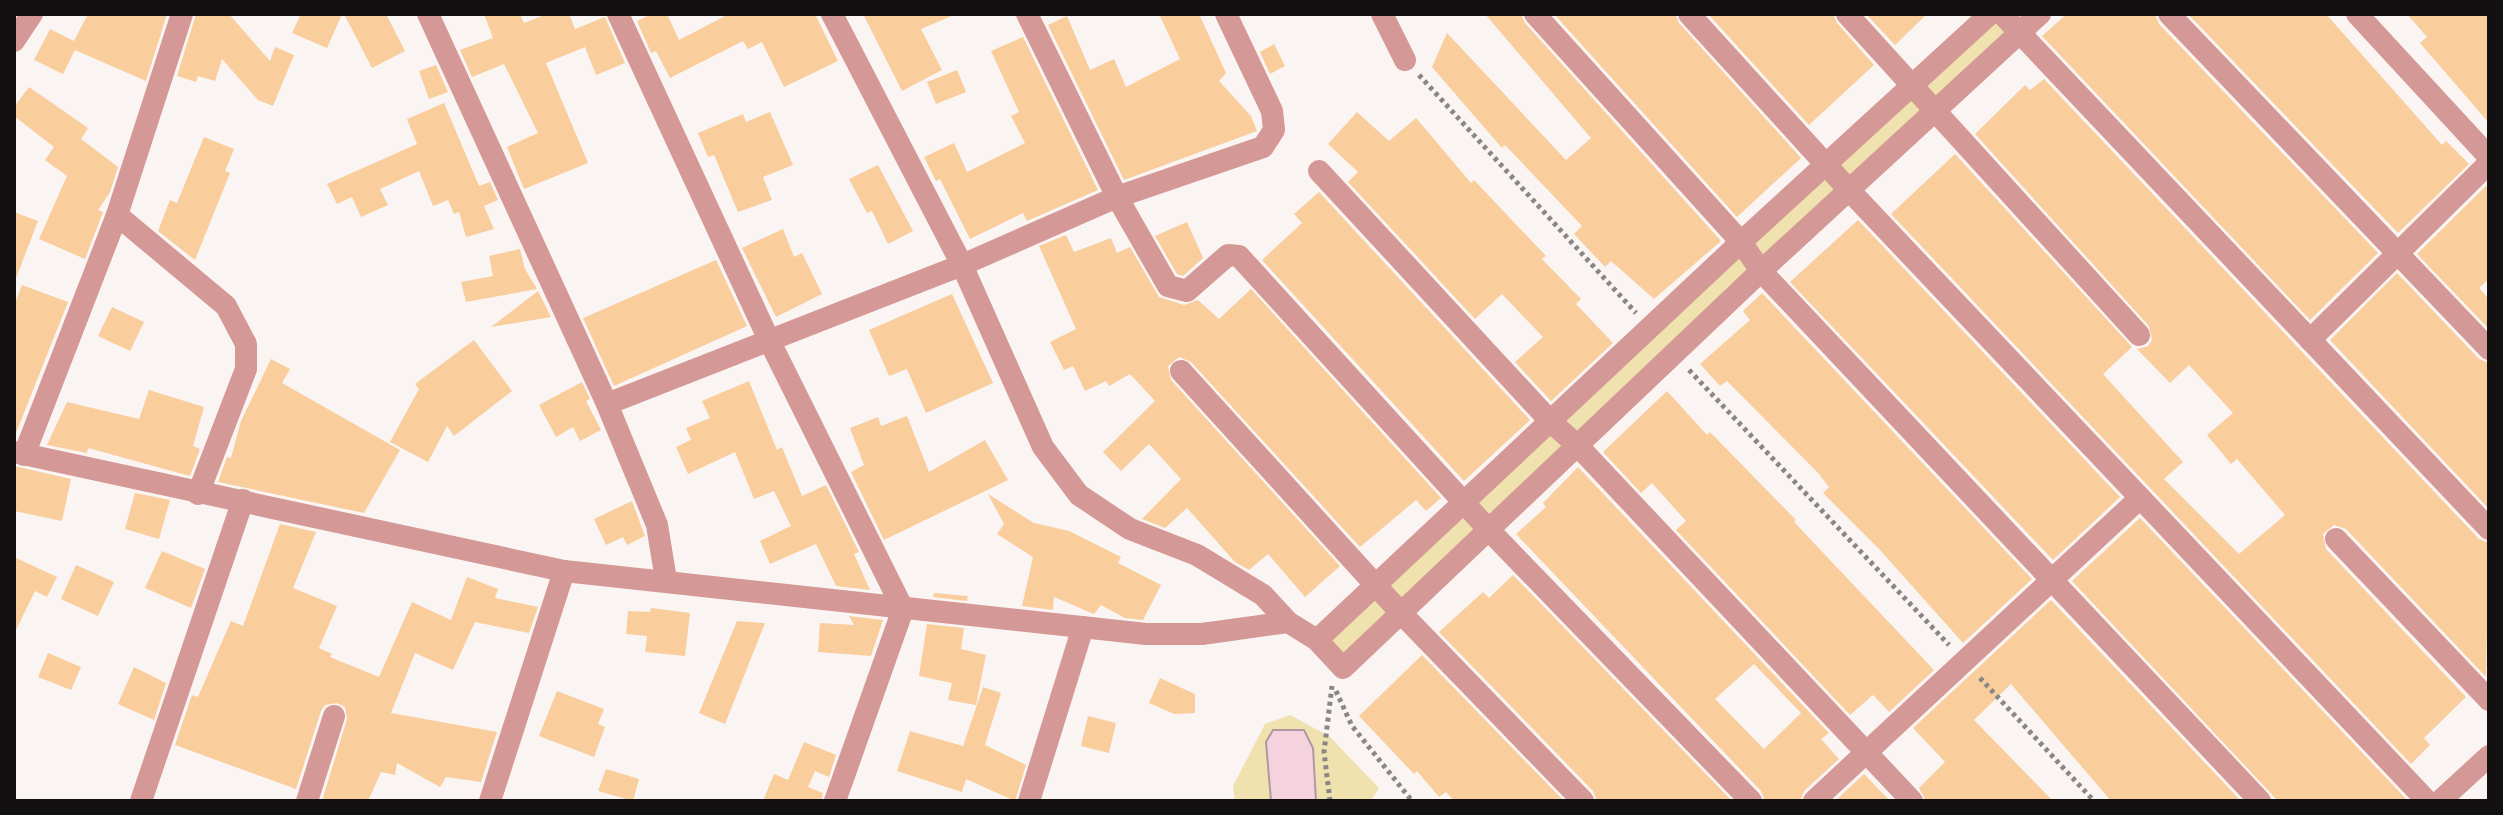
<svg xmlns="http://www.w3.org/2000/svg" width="2503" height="815" font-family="Spectral,serif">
  <rect width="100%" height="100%" fill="#faf5f3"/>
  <g fill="#f0e2ae">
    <path d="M1995,14H2037L1346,656L1323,640Z"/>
    <path d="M1290,715L1329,736L1379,788L1371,801H1235L1233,786L1265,724Z"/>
  </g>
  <path fill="#f4d2de" stroke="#b098a0" stroke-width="2" d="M1273,730H1304L1313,748L1316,801H1271L1266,742Z"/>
  <g fill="#f9cd9c" fill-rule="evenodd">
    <path d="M88,14H167L146,81L75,50L63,74L34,60L50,29L74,41Z"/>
    <path d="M196,14H229L270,61L275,47L294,55L273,106L258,100L222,59L215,81L198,76L196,82L177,76Z"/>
    <path d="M301,14H342L327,48L292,33Z"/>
    <path d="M344,14H386L405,51L372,68Z"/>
    <path d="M484,14H520L524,23L547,14H569L575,29L605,17L625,63L596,75L585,47L546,63L588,163L524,189L507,147L538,133L504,64L472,77L460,50L493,38Z"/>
    <path d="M652,14H667L679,40L729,14H815L838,61L784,87L762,42L748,49L743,41L670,78L656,51L651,53L637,21Z"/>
    <path d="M863,14H956L921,29L942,70L902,91Z"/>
    <path d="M1159,14H1199L1226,73L1219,81L1251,116L1257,131L1124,180L1048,25L1067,16L1090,70L1114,59L1126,87L1180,59Z"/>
    <path d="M1485,14H1521L1525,23L1721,241L1654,299L1611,261L1605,267L1574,234L1582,226L1505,145L1502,148L1432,67L1447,33L1566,160L1591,138Z"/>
    <path d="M1554,14H1675L1679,23L1801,158L1737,217Z"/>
    <path d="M1708,14H1833L1837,23L1874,65L1809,125Z"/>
    <path d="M1866,14H1927L1895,45Z"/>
    <path d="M2067,14H2155L2159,24L2378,253L2310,320L2042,36Z"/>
    <path d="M2188,14H2326L2442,145L2446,141L2469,164L2398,233Z"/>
    <path d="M2407,14H2489V123L2420,43L2427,37Z"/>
    <path d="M1023,37L1098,190L1027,221L1023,213L970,239L940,179L936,181L924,157L954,143L967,172L1025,143L1011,116L1019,112L991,51Z"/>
    <path d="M1274,44L1285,66L1270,74L1260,52Z"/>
    <path d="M436,65L448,92L429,99L419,71Z"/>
    <path d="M957,70L966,92L936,104L927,82Z"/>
    <path d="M2044,79L2479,539L2489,543L2486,677L2346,529L2334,525L2323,534L2326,549L2466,697L2424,738L2430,745L2411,764L1891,214L1955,154L2132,347L2103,374L2183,462L2164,479L2239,554L2285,515L2237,459L2231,464L2207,435L2233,413L2189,365L2170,383L2137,349L2148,346L2152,340L2149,326L1975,134L2025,85L2030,90Z"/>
    <path d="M29,87L88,128L81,139L118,167L110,192L98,210L103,212L85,259L39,239L67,176L45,160L54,147L14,116V107Z"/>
    <path d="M444,103L479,186L490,182L498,200L484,206L494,229L466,237L459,212L454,214L448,200L433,206L419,171L380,189L388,205L361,217L352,197L337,204L327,184L417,144L407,119Z"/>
    <path d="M770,112L793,165L763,177L772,200L738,212L714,155L708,157L698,133L743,114L746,122Z"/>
    <path d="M1357,112L1389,141L1416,118L1471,183L1474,180L1546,256L1542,259L1581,299L1576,304L1613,343L1551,401L1515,362L1543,337L1502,294L1475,319L1348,182L1358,172L1328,144Z"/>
    <path d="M204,137L234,149L225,171L230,173L195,260L158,231L170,200L177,203Z"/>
    <path d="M878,165L913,231L888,244L872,211L867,213L849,179Z"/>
    <path d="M2486,186L2489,190V279L2479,288L2489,299V329L2417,254Z"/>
    <path d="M1319,192L1530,420L1464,481L1262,260L1302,223L1294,214Z"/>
    <path d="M14,212L38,221L16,278L14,277Z"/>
    <path d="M1858,220L2120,497L2053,560L1790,282Z"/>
    <path d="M1187,222L1203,258L1183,276L1177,274L1155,236Z"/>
    <path d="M783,229L794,257L802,253L822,294L776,317L742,248Z"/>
    <path d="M1066,235L1074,252L1111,238L1117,253L1130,247L1159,297L1184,305L1198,300L1219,319L1251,289L1441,498L1426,511L1416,500L1360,547L1191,362L1179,357L1168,366L1171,380L1340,566L1305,597L1268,554L1249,570L1235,562L1187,508L1165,528L1142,519L1181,479L1149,444L1121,471L1103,452L1155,401L1130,374L1109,386L1106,381L1085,391L1073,366L1064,370L1050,342L1076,329L1039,246Z"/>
    <path d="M520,249L525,269L537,289L466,302L461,282L493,276L489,256Z"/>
    <path d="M716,260L747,326L614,386L583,318Z"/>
    <path d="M2397,273L2479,359L2489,363V509L2330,340Z"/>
    <path d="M22,285L68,302L14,438V306Z"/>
    <path d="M538,291L551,317L491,327Z"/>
    <path d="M1762,293L2032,579L1963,643L1880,550L1823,493L1829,487L1819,474L1727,381L1720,386L1700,364L1750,320L1743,311Z"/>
    <path d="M952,294L993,383L926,413L907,369L889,376L869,330Z"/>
    <path d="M112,307L144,322L130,351L98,336Z"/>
    <path d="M474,340L512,391L454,436L447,426L428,462L390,442L419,389L415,384Z"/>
    <path d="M271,359L290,369L282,383L400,450L364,513L218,482L227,457L231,458L241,421Z"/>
    <path d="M749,381L777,450L782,447L802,496L826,485L859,552L854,554L870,590L836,586L816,544L770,564L760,541L791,526L774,491L754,499L735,452L688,474L676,447L691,440L686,428L710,418L702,401Z"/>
    <path d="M582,382L590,399L586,401L601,430L580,441L573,427L556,437L539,405Z"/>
    <path d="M149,390L204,407L193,446L200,449L190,476L88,448L87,453L47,445L67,402L139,419Z"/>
    <path d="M1667,391L1707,435L1710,432L1796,520L1794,522L1934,670L1889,712L1873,695L1850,715L1676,530L1686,521L1652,483L1641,493L1603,452Z"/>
    <path d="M907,416L929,472L985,440L1008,480L884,540L851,472L864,465L850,428L878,417L881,426Z"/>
    <path d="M14,466L71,479L62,521L14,511Z"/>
    <path d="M1578,467L1829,733L1821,739L1839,759L1804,791L1800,801H1765L1761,791L1516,534L1546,507L1543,503ZM1754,664L1801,713L1764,749L1715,699Z"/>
    <path d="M135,493L170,500L159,539L125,529Z"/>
    <path d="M988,494L1034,523L1069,531L1121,557L1118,563L1161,585L1143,620L1125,618L1101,605L1094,614L1054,597L1053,610L1022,606L1033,557L997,534L1004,524Z"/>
    <path d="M632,501L645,536L627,545L623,537L606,545L594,519Z"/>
    <path d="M2140,518L2408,801H2278L2072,581Z"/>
    <path d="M280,524L316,532L293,588L337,606L319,648L332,654L330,657L379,677L412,602L451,620L467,577L498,589L495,598L538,607L529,633L475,622L453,670L415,653L391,713L497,732L481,782L446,777L440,787L397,763L395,775L381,772L368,801H322L347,719L345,707L337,703L325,705L321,711L296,789L175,745L192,695L198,697L231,621L243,626Z"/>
    <path d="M162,551L205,569L191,608L145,588Z"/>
    <path d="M14,557L57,577L47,597L35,591L14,634Z"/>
    <path d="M76,565L114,582L98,616L61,599Z"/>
    <path d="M1513,575L1732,801H1597L1593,791L1439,632L1483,592L1489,598Z"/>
    <path d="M934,593L968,596L967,601L933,597Z"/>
    <path d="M2051,600L2241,801H2111L2011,684L1974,720L2053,801H1926L1919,788L1945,762L1913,728Z"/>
    <path d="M651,608L690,613L685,656L645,652L647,636L626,634L628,611L650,612Z"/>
    <path d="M849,616L883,620L871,656L818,652L820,623L854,625Z"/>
    <path d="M737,621L765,623L725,724L699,713Z"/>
    <path d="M927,624L964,628L961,649L986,655L976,705L948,700L952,683L919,676Z"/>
    <path d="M48,653L81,667L71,690L38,677Z"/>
    <path d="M1422,655L1564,801H1454L1446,792L1439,797L1417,771L1414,774L1359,716Z"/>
    <path d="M134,667L166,683L154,720L118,704Z"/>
    <path d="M1160,678L1195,694V713L1174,714L1149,703Z"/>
    <path d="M983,687L1001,693L985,745L1026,765L1015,801L966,779L962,792L897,771L910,731L963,746Z"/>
    <path d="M557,691L604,709L598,724L605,727L594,757L539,736Z"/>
    <path d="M1088,716L1116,723L1109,753L1081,746Z"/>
    <path d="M804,742L836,755L829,777L815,771L808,787L823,793L821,801H763L774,774L788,780Z"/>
    <path d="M606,769L639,779L633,801L598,791Z"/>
    <path d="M1864,774L1890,801H1835Z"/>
  </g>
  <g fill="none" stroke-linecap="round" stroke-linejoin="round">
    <g stroke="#8a8685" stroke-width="5" stroke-dasharray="4 4" stroke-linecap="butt">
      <path d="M1419,75L1636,313"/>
      <path d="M1689,370L1949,645"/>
      <path d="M1980,678L2094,801"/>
      <path d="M1336,691L1352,726L1412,801"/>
      <path d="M1330,801L1324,752L1332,686"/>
    </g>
    <g stroke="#d49896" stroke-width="22">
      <path d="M428,14L607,404L657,525L666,580"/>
      <path d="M618,14L768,338L903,609L835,801"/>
      <path d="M832,14L962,265L1043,447L1079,495L1130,529L1197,555L1263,595L1288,622L1317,640L1343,668L1761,271L2040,14"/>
      <path d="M1027,14L1117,197L1168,286L1187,291L1228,255L1239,256L1488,529L1751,801"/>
      <path d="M1382,14L1405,60"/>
      <path d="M1535,14L1741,242L1761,271L2260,801"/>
      <path d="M1689,14L1849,190L2427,801"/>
      <path d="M1847,14L2139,335"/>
      <path d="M2002,14L2489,529"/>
      <path d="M2169,14L2489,349"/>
      <path d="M2357,14L2489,157"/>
      <path d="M14,41L32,14"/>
      <path d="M1319,171L1551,422L1578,446L1912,801"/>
      <path d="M117,215L226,306L246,344V369L198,494"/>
      <path d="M2310,340L2489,163"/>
      <path d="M1181,371L1400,612L1583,801"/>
      <path d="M607,404L962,265L1117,197L1263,147L1274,130L1272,111L1226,14"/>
      <path d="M14,452L564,571L1146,634H1202L1288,622"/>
      <path d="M24,455L117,215L182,14"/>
      <path d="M2336,539L2489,700"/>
      <path d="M1317,640L1741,242L1990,14"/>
      <path d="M141,801L243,500"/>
      <path d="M307,801L334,716"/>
      <path d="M490,801L564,571"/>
      <path d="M1029,801L1083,627"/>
      <path d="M1814,801L2140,498"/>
      <path d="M2440,801L2489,756"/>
    </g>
  </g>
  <rect width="2503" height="815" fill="none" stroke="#121010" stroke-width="32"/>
</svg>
